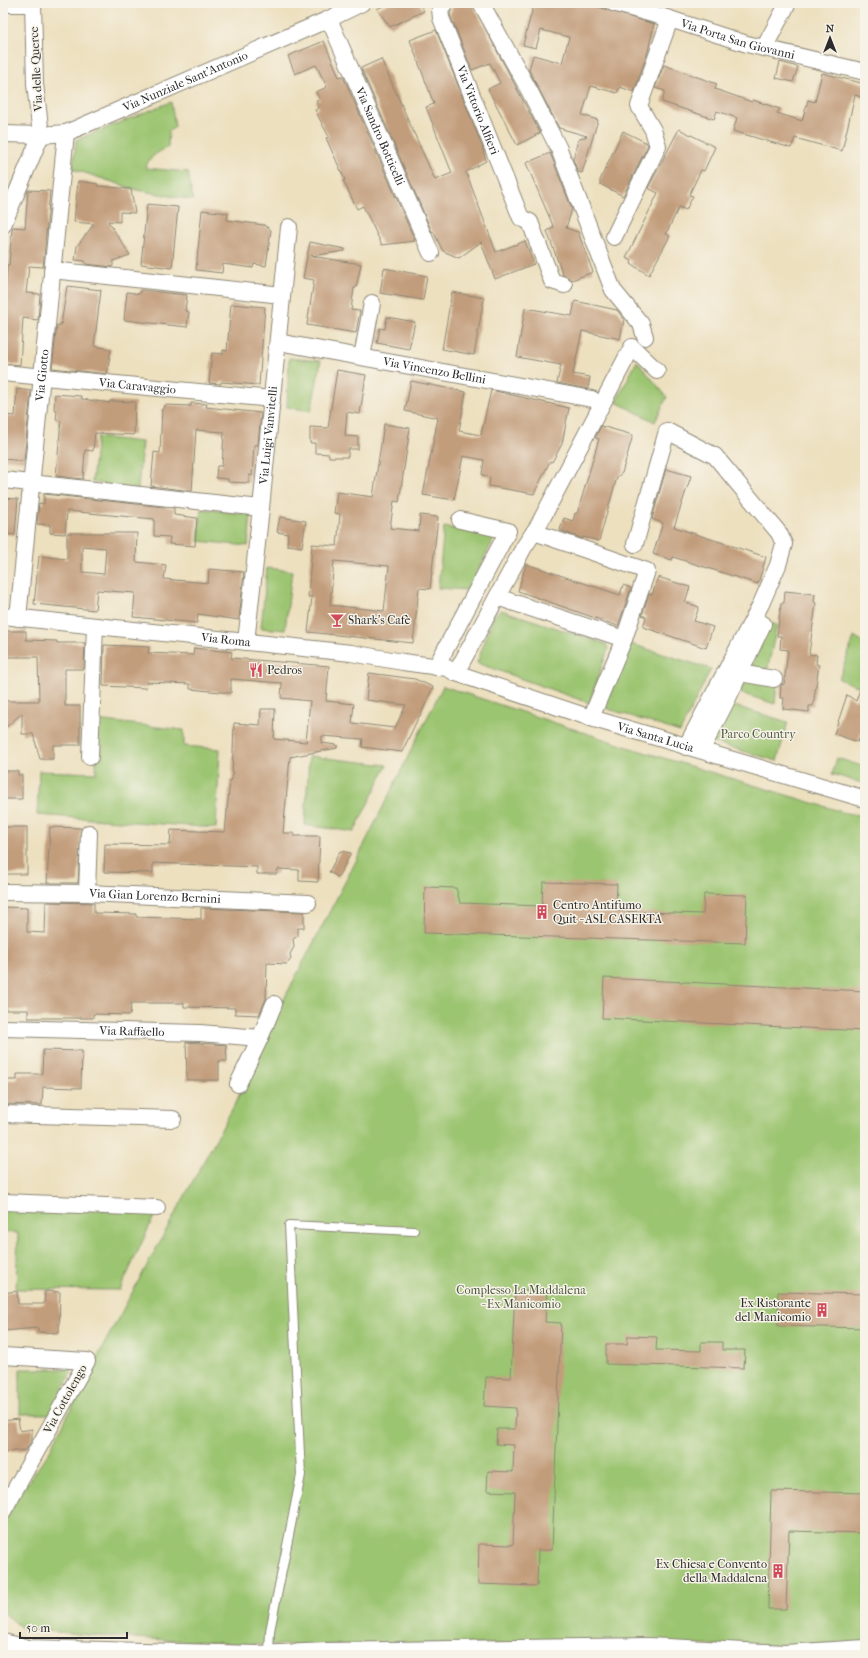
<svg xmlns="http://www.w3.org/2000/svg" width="868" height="1658" font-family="'IM FELL French Canon',serif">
  <rect width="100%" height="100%" fill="#f7f3e8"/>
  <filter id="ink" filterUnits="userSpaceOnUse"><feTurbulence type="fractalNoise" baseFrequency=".025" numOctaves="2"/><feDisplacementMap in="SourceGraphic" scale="8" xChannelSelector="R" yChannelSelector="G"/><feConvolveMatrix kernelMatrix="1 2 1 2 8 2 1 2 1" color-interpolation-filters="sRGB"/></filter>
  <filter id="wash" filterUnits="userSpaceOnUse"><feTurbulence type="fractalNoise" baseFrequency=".012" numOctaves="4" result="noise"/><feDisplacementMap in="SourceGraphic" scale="16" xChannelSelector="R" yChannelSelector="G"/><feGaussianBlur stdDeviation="0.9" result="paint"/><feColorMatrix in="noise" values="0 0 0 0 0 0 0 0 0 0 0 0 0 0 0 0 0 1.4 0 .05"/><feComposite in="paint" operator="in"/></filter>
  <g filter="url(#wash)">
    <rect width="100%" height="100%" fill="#ede0bf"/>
    <g fill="#9cc571" stroke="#64784e">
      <path d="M171,102L175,127L169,131L168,147C157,153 150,156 145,168L188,172L193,200L137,190L73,169L76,140Z"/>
      <path d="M289,358L321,361L311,411L287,407Z"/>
      <path d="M637,361L667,397L655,422L616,402Z"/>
      <path d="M97,437L142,442L138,490L92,482Z"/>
      <path d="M201,509L251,514L248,546L198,541Z"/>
      <path d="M444,527L495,537L468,590L438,588Z"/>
      <path d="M267,568L292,571L285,630L261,628Z"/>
      <path d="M501,610L606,644L608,649L589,703L477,663L494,615Z"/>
      <path d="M770,623L777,625L765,681L777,684L775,704L740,693Z"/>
      <path d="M854,637L865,644V689L839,679Z"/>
      <path d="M628,643L711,669L680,732L602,707Z"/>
      <path d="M443,686L634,749L846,813L865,816V1644L848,1646L432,1644L264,1645L113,1637L23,1629L3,1612V1527L19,1495L48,1454L108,1337L236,1102L271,1024L355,863Z"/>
      <path d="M731,705L788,722L777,761L712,742Z"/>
      <path d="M96,720L184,730V746L220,749L216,828L37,815L39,771L96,773Z"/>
      <path d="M309,756L387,765L354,832L305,825Z"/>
      <path d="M837,758L865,767V784L832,774Z"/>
      <path d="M3,1206L156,1212L120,1290L16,1289L18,1233L3,1232Z"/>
      <path d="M20,1369H73L51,1414H20Z"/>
    </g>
    <g id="blocks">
      <g fill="#c29d7c" fill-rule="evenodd">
        <path d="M389,3H419L424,11L390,27L377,9Z"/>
        <path d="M454,3H472L540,133L517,145L488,89L500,83L490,63L472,70L450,14Z"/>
        <path d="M534,3H585L654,24L648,51L634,92L620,87L617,93L591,86L582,115L598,120L582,173L578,172L573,159L578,140L587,136L559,128L529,70L533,55L562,63L569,37L541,30L536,48L523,45Z"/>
        <path d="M436,30L482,146L486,161L466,172L496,252L525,241L534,264L495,279L481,242L459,258L443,251L433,231L432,232L361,68L381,59L435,180L452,173L426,107L434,104L410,40Z"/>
        <path d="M324,41L339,77L343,76L415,241L382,245L363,206L357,209L343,180H345L326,138L329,137L315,110L319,108L316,101L320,100L316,92L327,87L316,65L295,74L288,56Z"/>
        <path d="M780,62L798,67L793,82L776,78Z"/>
        <path d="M664,65L717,84L715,89L752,102L753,100L780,109L777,113L802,121L808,100L815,102L822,73L865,84V98L855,95L842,151L795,138L791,148L733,131L737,118L717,111L714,119L662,102L665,91L655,88Z"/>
        <path d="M679,129L715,147L704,171L701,170L689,195L693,196L686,210L679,207L666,234L670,236L649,275L631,264L632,261L626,258L658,193L648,188Z"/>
        <path d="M623,131L647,143L648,145L623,196L600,184V180Z"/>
        <path d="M550,153L572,209L566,228L578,232L593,272L572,280L563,275L547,231L554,228L526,163Z"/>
        <path d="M78,181L98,184L97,186L131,189L135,213L120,212V222L108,221L130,255L113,261V266L111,267L86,264L85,261L75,260L77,246L94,224L74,222Z"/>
        <path d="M28,190L50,191L43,267L29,266L26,293L40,294L38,320L23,318L20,365L3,363V291H5L7,265H9L12,229L13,227L25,228Z"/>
        <path d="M147,204L178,207L172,268L141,264Z"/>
        <path d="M202,210L228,213L227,220L264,225L271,230L266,266L254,264L253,268L223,264L222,273L196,270Z"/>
        <path d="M310,242L345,249V251L311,256L361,264L356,288H354L351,310L360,311L356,333L307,325L314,280L303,278Z"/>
        <path d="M384,268L427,276L423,300L380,293Z"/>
        <path d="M67,286L101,290L94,346L111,349L107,374L52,368L57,325H61Z"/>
        <path d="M140,290L187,295L185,311L189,312L187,327L124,320L127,292L140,294Z"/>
        <path d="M452,292L484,298L474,355L442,349Z"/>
        <path d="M575,301L617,310L624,319L620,339L582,331L573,374L590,377L588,389L557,383L561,365L517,357L525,308L572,316Z"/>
        <path d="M231,304L265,307L259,385L221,382V384L209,383L212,353L223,354V350L227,351Z"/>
        <path d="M387,317L415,322L409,349L377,343L380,328L385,329Z"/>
        <path d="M337,370L366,375L360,414L347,412L345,436L358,437V449H348V457H329V454L315,453V443H310V427L328,428Z"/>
        <path d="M411,381L466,392L459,431L481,435L491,390L569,408L562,444L552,462L550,461L534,494L489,486L490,477L482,475L484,460L463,456L454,500L423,495L438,418L405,411Z"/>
        <path d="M17,389L31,391L24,461L3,459V415L15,416Z"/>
        <path d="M55,394L81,396L82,399L110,403V401L135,402L134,435L95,433L93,451L85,450L83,479L56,476L61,421L56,420L57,411L54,409Z"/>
        <path d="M191,403L207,404L206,407L261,413L258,445H254L252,476L249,475V483L228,482V479L216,478L217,466H222L224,432L196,430L192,491L151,486L154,452L160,453L162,409H164L165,405L191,406Z"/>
        <path d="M384,424L410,428L399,502L394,501L390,528L419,531L420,515L438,517L430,589L419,588L413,643L308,632L312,597H308L312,544L337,546L340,514L334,513L337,492L373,497ZM334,561L389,566L384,611L330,605Z"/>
        <path d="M601,426L633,435L622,473L617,477L599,541L583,537V539L560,530L564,518L573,521L575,513L577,514L599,439L595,438Z"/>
        <path d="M666,469L691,476L674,527L766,557L758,584L673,557L672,560L653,554L663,523L652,519Z"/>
        <path d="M44,494L174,508V515L197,518L195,546L169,544L170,537L154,536V519L67,511L65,534L50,533V525L37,524L39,503L44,504Z"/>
        <path d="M3,498L18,499L15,535L3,534Z"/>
        <path d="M280,517L306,521L302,547L287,545L288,534L277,532Z"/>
        <path d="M67,533H137L136,562L166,565L164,579L208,583L209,569L244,572L239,620L198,614L197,623L133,617L135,593L97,590L95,610L34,604L39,556L67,559ZM82,546L106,548L104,574L82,572Z"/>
        <path d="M526,564L620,595L623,585L631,588L618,626L518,591Z"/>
        <path d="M658,577L690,587L685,602L699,607L694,621L713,627L706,648L643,627L646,617L642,615L649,594L652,595Z"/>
        <path d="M785,591L815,594L814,602L816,603L809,654L817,655L816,664L819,665L813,706H809V712L783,709L784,698H780L781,685L784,684L788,650L780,649L781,636H777L781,603H784Z"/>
        <path d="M3,631H26V640L57,641V643H85L84,669H65V706H80V745H53V759H40L33,734H22V713L3,730V701H39L38,657H3Z"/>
        <path d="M104,645L149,647L148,653L193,655L194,648L232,652L231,658L329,666L326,701L354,704L352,723L395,728L406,705L366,700L369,673L415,679L433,687L420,716H419L402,752L362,747L363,739L322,736L321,743L337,745V748L290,757L283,833H294V836H320L318,882L299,881V870L278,869L277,874H257V867L153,863V873L104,872L105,844L170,845L171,830L225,832L230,780H232L234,723L260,725L261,709H275L274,739L306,742L310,701L281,698L282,683L231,679V693L190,689V684L147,682L146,688L103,686Z"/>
        <path d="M863,680H865V722L858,742L834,734L847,695L856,701Z"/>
        <path d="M3,771H18V775H22V799H3Z"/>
        <rect x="3" y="827" width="24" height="47"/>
        <path d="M50,827L81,828L78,883H47Z"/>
        <path d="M340,851L351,853L338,877L329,872Z"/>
        <path d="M543,882L617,884L616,911L703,914L704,894L747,895L745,943L424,933L425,887L456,888L460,903L542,906Z"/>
        <path d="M46,902L94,903V913L136,914V917L201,919V908L304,912V928H298V936L293,939L294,947L290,954L291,959L287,964L267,963L266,999L259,1015L235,1014V1008L184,1007V1003H131L130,1015L93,1014V1018H28V1010H3V907L27,908V932L45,933Z"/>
        <path d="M604,978L865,991V1031L602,1018Z"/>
        <path d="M186,1042L226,1045L227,1061H219V1080H187Z"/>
        <path d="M43,1050L82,1051L81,1088L43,1087L42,1105L4,1104L5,1080H17V1074H42Z"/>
        <path d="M515,1289L547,1291L545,1322L561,1323L552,1550H538L537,1586L478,1584L479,1544L513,1545L515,1492L487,1491L488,1471L513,1472L514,1445L496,1444L497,1429H515L516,1408L484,1406L486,1377L511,1378Z"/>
        <path d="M17,1291L18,1304H44L45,1291L60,1292L59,1333L38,1332V1328L3,1331V1293Z"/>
        <path d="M778,1292L865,1294V1328L778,1326Z"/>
        <path d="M628,1336L657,1337L656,1350L701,1351V1342H722V1350H745L744,1368L606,1364V1344H627Z"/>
        <path d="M18,1419L20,1431L32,1429V1439L26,1450L3,1452V1421Z"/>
        <path d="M771,1491L865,1493V1533L789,1531L786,1609H768Z"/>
      </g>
    </g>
  </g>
  <g filter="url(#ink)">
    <use href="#blocks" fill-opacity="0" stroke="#8c8675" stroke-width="1"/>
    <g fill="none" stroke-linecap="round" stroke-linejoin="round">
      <defs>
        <path id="lane" d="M269,1653L270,1631L301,1475L289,1225L414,1231"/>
        <g id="street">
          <path id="s1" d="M445,3L440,9L441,18L521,218L530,222L552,281L564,285"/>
          <path d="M481,3L529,90L559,149L613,290L641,324L645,337"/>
          <path id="s2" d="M613,3L670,19L747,44L865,72"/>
          <path d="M3,4H33"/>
          <path id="s3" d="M329,19L431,253"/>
          <path d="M764,48L788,3"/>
          <path id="s4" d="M3,134L41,135L66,133L329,19L362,3"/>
          <path d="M3,225L41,135L35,84L33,3"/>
          <path d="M614,237L658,146L653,130L639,106L670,19"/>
          <path d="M52,270L282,295"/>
          <path id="s5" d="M278,342L592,399"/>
          <path d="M362,357L372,303"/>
          <path id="s6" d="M3,373L272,399"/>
          <path d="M3,480L261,508"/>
          <path d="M534,532L647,571L624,639L591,718"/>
          <path d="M635,544L667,431L715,456L779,533L784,544L778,565L761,604L686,747"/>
          <path d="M497,597L624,639"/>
          <path id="s7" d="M3,616L351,653L403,662L447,668L456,673L591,718L865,799"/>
          <path id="s8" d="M18,618L66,133"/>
          <path id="s9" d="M246,642L261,508L289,227"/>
          <path d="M436,667L508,531L460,520"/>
          <path d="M456,673L524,547L538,526L632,347L657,371"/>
          <path d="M740,673L774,679"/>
          <path d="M704,745L729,696L763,624"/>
          <path d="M90,757L95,626"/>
          <path id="s10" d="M3,892L87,893L308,903"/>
          <path d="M87,893L89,833"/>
          <path id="s11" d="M3,1028L200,1033L260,1038"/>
          <path d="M238,1084L260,1038L274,1004"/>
          <path d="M3,1114L173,1119"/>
          <path d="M3,1202L157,1208"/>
          <path d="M3,1356L87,1361L3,1511"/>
          <path d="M3,1642L29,1648L256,1654L328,1651L648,1646L785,1653L865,1648"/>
        </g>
      </defs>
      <use href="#lane" stroke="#8c8675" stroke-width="10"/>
      <use href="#street" stroke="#8c8675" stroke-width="18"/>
      <use href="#lane" stroke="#fff" stroke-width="8"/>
      <use href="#street" stroke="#fff" stroke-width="16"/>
    </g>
  </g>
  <defs>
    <symbol id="bar-bare" viewBox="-9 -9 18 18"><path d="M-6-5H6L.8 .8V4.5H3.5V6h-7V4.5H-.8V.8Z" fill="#d1495b" stroke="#f7f3e8" stroke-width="2.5" paint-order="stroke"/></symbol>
    <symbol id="restaurant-bare" viewBox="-9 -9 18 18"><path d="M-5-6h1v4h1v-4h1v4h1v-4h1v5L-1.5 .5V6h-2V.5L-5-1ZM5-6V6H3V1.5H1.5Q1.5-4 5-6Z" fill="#d1495b" stroke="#f7f3e8" stroke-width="2.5" paint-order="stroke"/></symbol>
    <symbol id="building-bare" viewBox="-9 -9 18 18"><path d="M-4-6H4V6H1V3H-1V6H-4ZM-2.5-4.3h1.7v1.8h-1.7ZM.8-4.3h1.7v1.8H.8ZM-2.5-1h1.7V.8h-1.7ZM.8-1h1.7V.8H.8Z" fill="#d1495b" stroke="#f7f3e8" stroke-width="2.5" paint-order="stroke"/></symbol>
  </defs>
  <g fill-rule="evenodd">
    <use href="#bar-bare" x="327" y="610" width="20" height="20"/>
    <use href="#restaurant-bare" x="246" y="660" width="20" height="20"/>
    <use href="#building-bare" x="532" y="902" width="20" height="20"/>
    <use href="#building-bare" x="812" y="1300" width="20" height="20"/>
    <use href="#building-bare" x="768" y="1561" width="20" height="20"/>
  </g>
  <g text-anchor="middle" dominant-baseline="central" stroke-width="3" stroke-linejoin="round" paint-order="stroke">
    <g font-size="12" fill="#2b2b2b" stroke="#f7f3e8">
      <text stroke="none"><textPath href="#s2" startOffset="130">Via Porta San Giovanni</textPath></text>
      <text transform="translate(36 69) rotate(-93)">Via delle Querce</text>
      <text stroke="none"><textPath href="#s4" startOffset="193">Via Nunziale Sant'Antonio</textPath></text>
      <text stroke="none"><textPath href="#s1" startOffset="116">Via Vittorio Alfieri</textPath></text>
      <text stroke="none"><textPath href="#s3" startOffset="128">Via Sandro Botticelli</textPath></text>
      <text stroke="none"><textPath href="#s5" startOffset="159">Via Vincenzo Bellini</textPath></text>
      <text stroke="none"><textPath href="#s8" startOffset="244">Via Giotto</textPath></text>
      <text stroke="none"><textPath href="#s6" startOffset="135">Via Caravaggio</textPath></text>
      <text stroke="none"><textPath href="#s9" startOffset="208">Via Luigi Vanvitelli</textPath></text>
      <text stroke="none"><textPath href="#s7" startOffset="224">Via Roma</textPath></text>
      <text stroke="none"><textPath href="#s7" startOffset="667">Via Santa Lucia</textPath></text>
      <text stroke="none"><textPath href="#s10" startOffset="152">Via Gian Lorenzo Bernini</textPath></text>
      <text stroke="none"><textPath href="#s11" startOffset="129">Via Raffaello</textPath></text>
      <text transform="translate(65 1399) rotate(-61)">Via Cottolengo</text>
    </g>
    <g font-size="12" fill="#2b2b2b" stroke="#f7f3e8" text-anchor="start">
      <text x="348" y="620">Shark's Cafè</text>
      <text x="267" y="670">Pedros</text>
      <text x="553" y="905">Centro Antifumo<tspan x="553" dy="14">Quit - ASL CASERTA</tspan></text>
      <text x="811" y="1303" text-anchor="end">Ex Ristorante<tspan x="811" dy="14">del Manicomio</tspan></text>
      <text x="767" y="1564" text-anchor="end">Ex Chiesa e Convento<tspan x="767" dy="14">della Maddalena</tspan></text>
    </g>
    <g font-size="12" fill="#4d5940" stroke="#f7f3e8">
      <text x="758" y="734">Parco Country</text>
      <text x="521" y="1290">Complesso La Maddalena<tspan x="521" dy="14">- Ex Manicomio</tspan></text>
    </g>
  </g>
  <rect width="868" height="1658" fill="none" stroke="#f7f3e8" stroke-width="16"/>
  <g transform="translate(830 38)" stroke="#f7f3e8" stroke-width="3" paint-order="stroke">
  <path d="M0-3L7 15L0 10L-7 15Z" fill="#2b2b2b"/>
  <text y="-6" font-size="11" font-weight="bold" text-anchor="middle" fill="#2b2b2b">N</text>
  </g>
  <path d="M20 1632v6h107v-6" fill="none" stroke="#2b2b2b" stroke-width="2"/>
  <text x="26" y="1632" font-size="12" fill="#2b2b2b" stroke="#f7f3e8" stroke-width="3" paint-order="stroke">50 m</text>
</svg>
